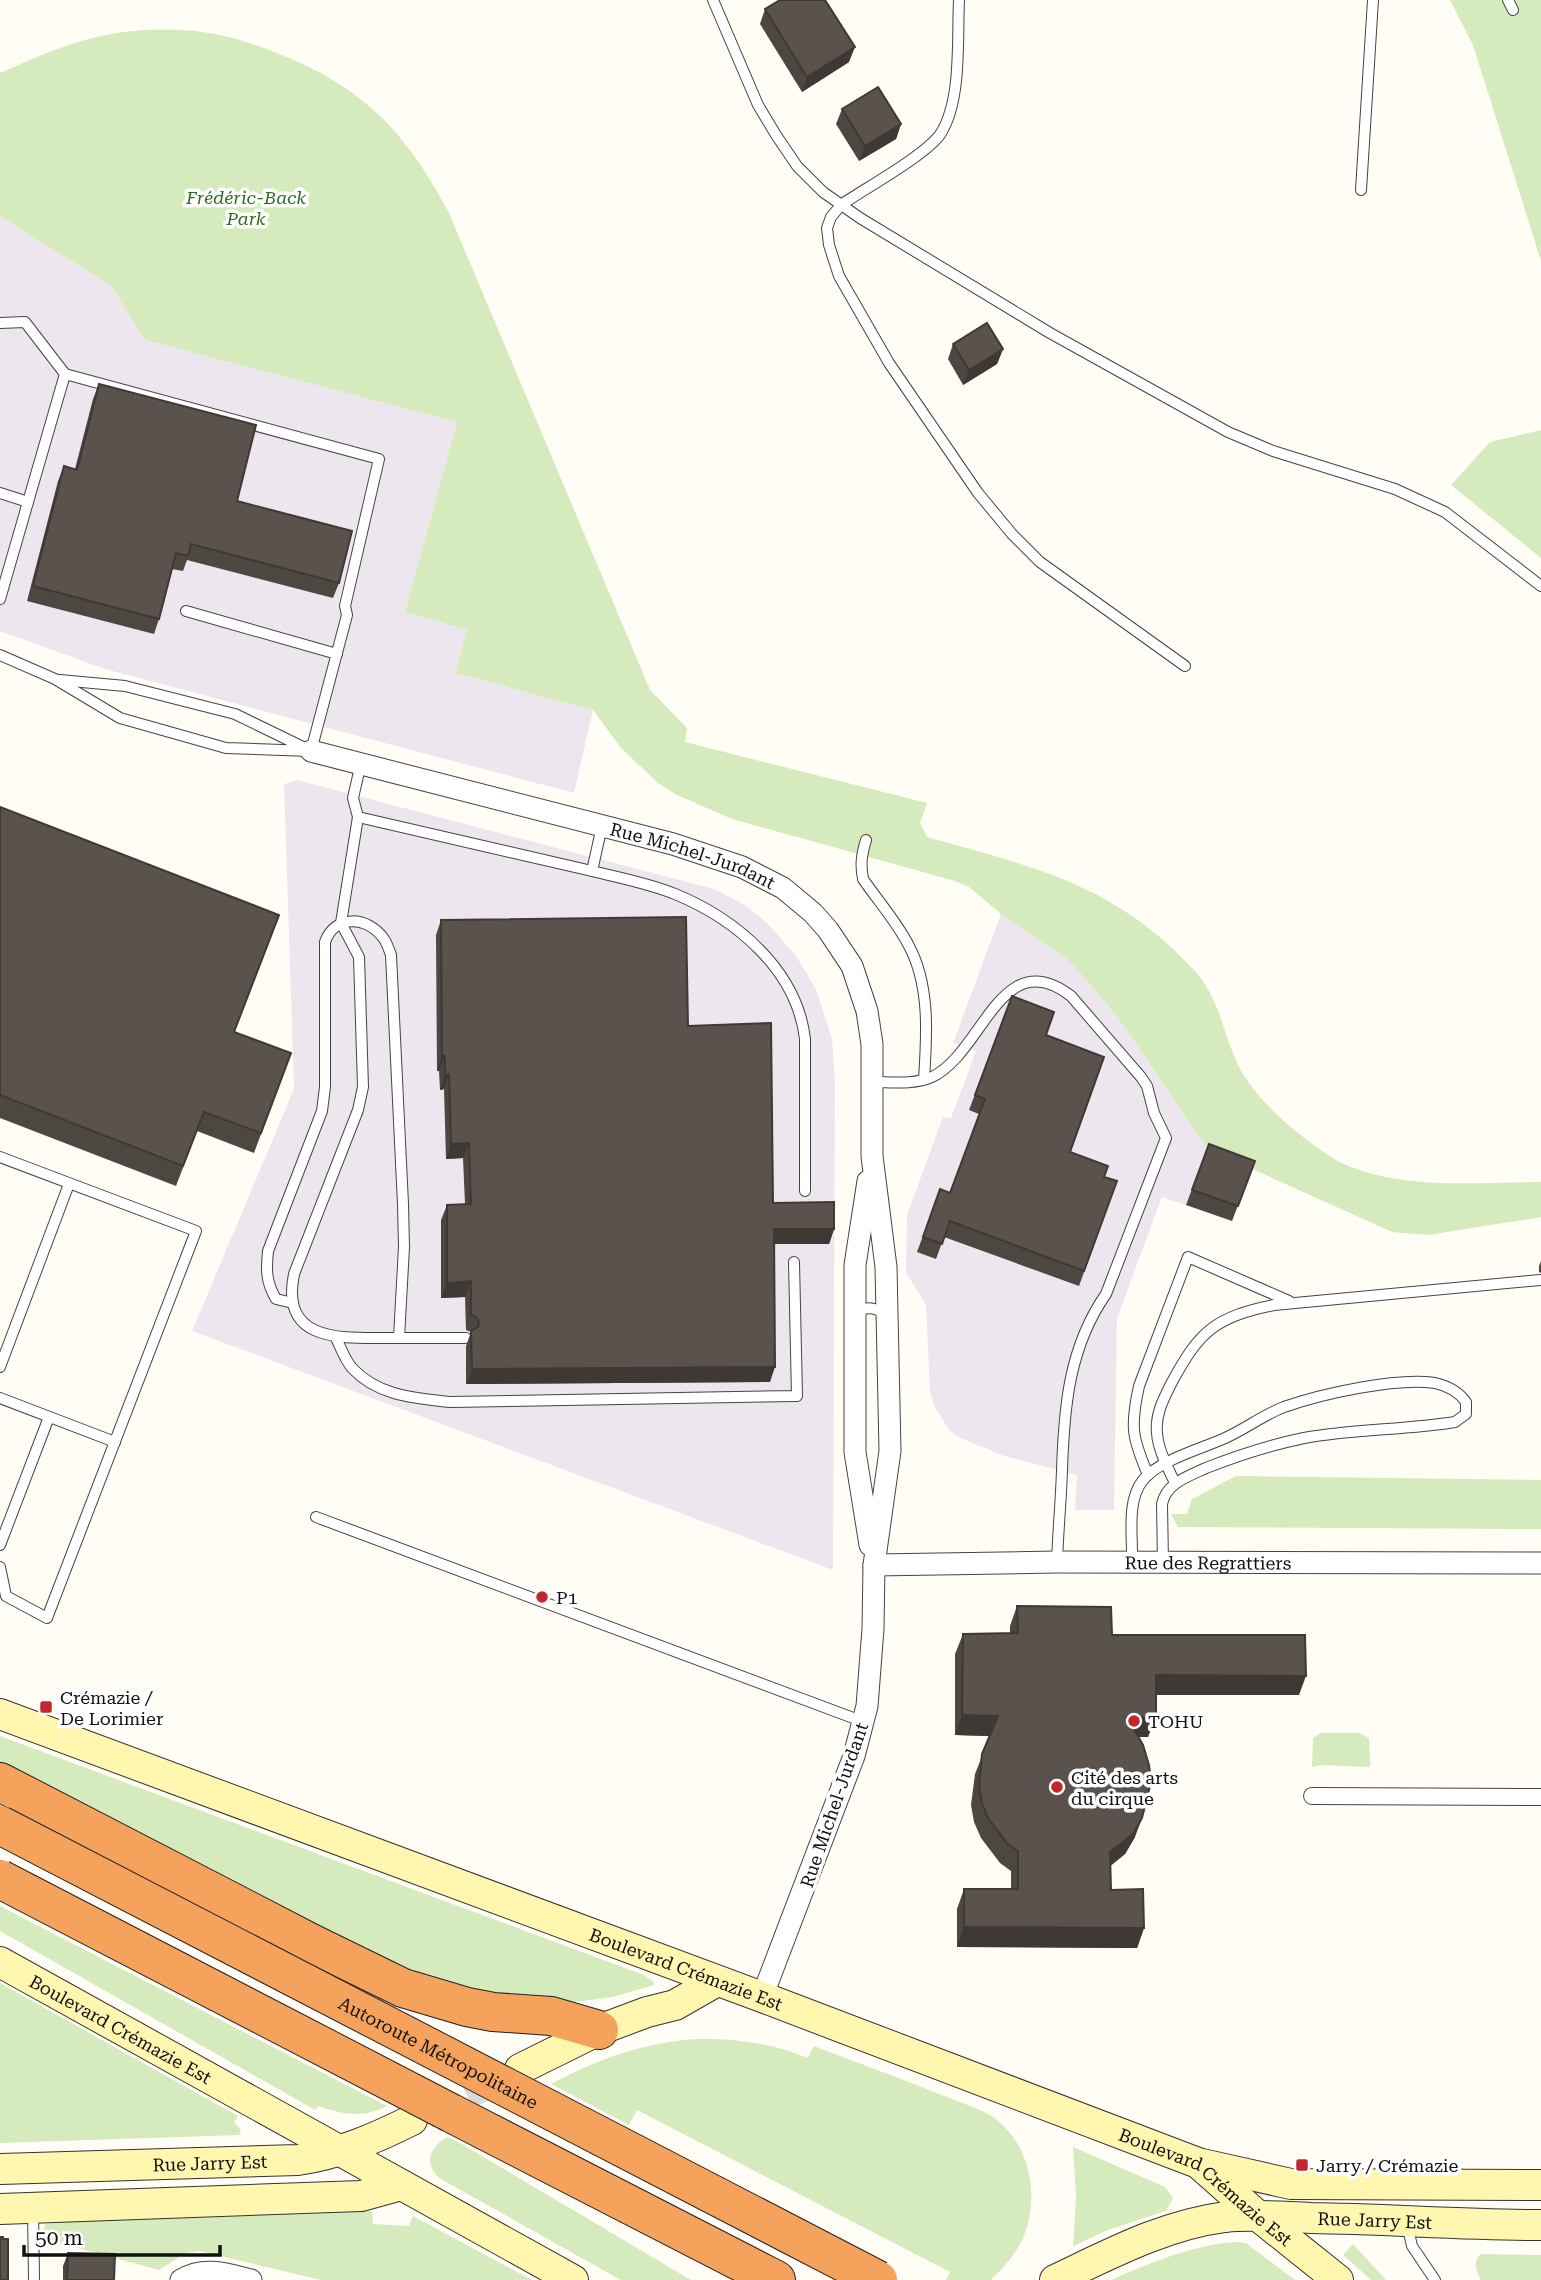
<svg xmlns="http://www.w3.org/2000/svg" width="1541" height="2280" font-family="'Roboto Serif',serif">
  <rect width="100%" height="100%" fill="#fffdf5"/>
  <g fill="#eee6ef">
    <path d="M0,216L111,286L145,340L457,422L405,612L467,630L455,673L593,710L574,793L105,669L0,631Z"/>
    <path d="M297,780L714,889L745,905L769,925L796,956L817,991L832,1039L835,1082L833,1570L192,1331L294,1089L284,784Z"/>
    <path d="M1001,914L1063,956L1080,973L1116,1015L1208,1149L1252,1169L1232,1221L1162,1197L1117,1318L1114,1510H1075L1077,1475L1004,1456L960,1438L950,1431L935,1408L930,1392L926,1305L906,1272L907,1215L943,1117L951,1118L976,1051L953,1043Z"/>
  </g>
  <g fill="#d5ebbd">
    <path d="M1450,0H1541V261L1473,45Z"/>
    <path d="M144,30C163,30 183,29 202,32C227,35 251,43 274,52C361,85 406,131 449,213L650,690L687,728L685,742L927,803L920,823L927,837C1034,867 1115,884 1194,970C1222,1000 1223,1040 1243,1074C1256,1095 1275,1114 1293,1129C1311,1143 1330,1159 1351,1167C1410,1190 1479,1182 1541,1182V1217L1428,1235L1392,1232L1208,1149L1116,1015L1080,973L1063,956L1001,914L969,887L955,881L732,819L677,795L658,783L621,748L593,710L455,673L467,630L405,612L457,422L145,340L111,286L0,216V73C50,51 88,34 144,30Z"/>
    <path d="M1541,430V558L1451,485L1490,442Z"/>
    <path d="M1236,1476L1541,1480V1529L1178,1527L1171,1514H1187L1192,1499Z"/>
    <path d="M1321,1733H1359L1369,1738L1370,1767L1321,1765L1312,1767L1313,1738Z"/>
    <path d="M0,1736L644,1975L653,1981L654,1985L613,1997L567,2003L424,1983L0,1766Z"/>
    <path d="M0,1906L387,2106C364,2118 343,2115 319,2106L315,2110L0,1931Z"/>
    <path d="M0,1983L238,2116L234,2122L241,2130L239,2135L0,2143Z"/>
    <path d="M695,2039C735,2038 771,2043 808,2058L814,2046C857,2063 901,2078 944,2096C961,2103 983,2109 997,2120C1031,2147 1040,2199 1023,2238C1017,2253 1003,2268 991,2280H946L950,2272L637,2110L629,2125L551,2084C601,2058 639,2044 695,2039Z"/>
    <path d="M447,2137L460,2143L691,2280H621L439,2178C423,2162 430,2148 447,2137Z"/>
    <path d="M1073,2147L1165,2187L1173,2198L1166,2211L1108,2230L1073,2246L1076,2196Z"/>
    <path d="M372,2211L373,2224L409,2226L413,2216L532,2280H321L200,2251L186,2253L159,2270L41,2238L45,2224L65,2222Z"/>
    <path d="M1235,2242L1246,2243L1295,2280H1111C1150,2263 1192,2245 1235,2242Z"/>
    <path d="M1353,2244L1386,2280H1371L1343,2255Z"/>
    <path d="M1480,2254L1541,2255V2280H1481C1476,2270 1473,2264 1480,2254Z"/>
  </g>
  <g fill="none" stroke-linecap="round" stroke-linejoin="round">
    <path stroke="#dbdad3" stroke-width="30" stroke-dasharray="30 15" stroke-linecap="butt" d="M426,2114L507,2075"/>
    <defs>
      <g id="service">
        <path d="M713,0L758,105L776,135L797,166L823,192L860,218L1050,333L1228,432L1273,451L1395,489L1445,512L1541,586"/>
        <path d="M959,0C957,39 962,99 941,133C928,154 864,189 841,205L831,217L827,228L829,245L839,276L889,363L978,493L1012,534L1040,562L1185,666"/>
        <path d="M1508,0L1513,10"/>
        <path d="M1361,190L1373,0"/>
        <path d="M0,323L25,322L65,374"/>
        <path d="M0,493L28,502"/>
        <path d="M0,599L65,374L379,459L345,606L347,615L311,751"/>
        <path d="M186,611L337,654"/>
        <path d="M0,655L55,679L120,718L226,748L311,751"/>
        <path d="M60,680L125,686L235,714L305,748"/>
        <path d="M361,763L353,798L358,817L341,923L359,957L363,1087L358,1110L294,1274C280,1343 342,1338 390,1338C415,1338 440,1338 466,1338"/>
        <path d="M358,817L592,871"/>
        <path d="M602,826L592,871C620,878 648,883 675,894C736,919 797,970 805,1039V1191"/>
        <path d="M866,840C862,853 860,864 863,879C878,901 897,922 909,946C930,985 927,1035 924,1079"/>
        <path d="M872,1082C891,1082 914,1085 932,1077C983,1053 1001,942 1071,996L1141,1077L1147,1086L1154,1113L1166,1138L1106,1294C1069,1347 1064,1407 1062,1470C1061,1501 1058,1532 1057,1562"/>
        <path d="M0,1157L196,1231L47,1618L6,1596L0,1567"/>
        <path d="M293,1303L276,1299C266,1282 266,1270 268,1251L322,1111L325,1087V942C335,914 368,916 384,939C387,943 389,950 391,955L403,1204L404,1247L399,1338"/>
        <path d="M855,1314C865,1305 878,1307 887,1317"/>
        <path d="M336,1338C341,1348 345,1360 352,1368C378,1396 414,1398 450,1402L797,1396L794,1262"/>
        <path d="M0,1367L69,1184"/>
        <path d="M0,1398L115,1442"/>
        <path d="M1148,1475C1132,1437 1130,1427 1139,1386L1188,1257L1289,1301"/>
        <path d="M1175,1483C1168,1468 1158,1450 1157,1433C1155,1414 1164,1398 1172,1382C1200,1330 1216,1317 1274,1305L1540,1280"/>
        <path d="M316,1517L864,1722"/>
        <path d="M0,1545L49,1417"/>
        <path d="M1132,1563C1133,1537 1126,1501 1143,1480C1158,1461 1200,1449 1223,1439C1244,1430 1263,1415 1284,1407C1321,1394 1397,1377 1435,1383C1448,1386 1459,1392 1466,1402V1414L1455,1422C1406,1430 1354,1429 1304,1438C1270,1445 1239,1455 1206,1468C1189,1476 1166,1483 1162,1504L1163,1563"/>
        <path d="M33,2209L34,2280"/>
        <path d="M1407,2224L1412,2246L1435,2280"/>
      </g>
      <path id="pedestrian" d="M1312,1796L1541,1797"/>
      <g id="minor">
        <path id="s1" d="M311,751L673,844L742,867L783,888L813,913L828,930L852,966L867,1011L872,1044V1156L886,1267L890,1451L874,1565L873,1629L867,1706L854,1756L762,1997"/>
        <path d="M868,1181L855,1265V1452L870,1545"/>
        <path id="s2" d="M874,1565L1057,1562L1541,1563"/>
        <path d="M181,2280C204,2266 227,2274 251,2280"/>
      </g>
      <g id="secondary">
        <path id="s3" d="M0,1714L762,1997L1198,2163L1258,2216L1338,2280"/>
        <path id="s4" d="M0,1962L573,2280"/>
        <path d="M520,2069L599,2030L647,2012L675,2005L717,1981"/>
        <path d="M1202,2164L1291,2184L1541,2185"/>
        <path id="s5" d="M0,2169L298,2160C339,2154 376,2138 412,2120"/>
        <path d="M0,2209L361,2196L401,2185"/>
        <path id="s6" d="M1055,2280C1110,2254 1164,2225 1225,2217C1253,2214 1283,2217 1311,2218C1388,2219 1464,2225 1541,2225"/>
      </g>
      <g id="motorway">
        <path d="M0,1782L313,1944L403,1988L467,2007L493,2012L551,2016L599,2030"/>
        <path d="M451,2113L776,2280"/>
      </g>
    </defs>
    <use href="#service" stroke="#444" stroke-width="12"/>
    <use href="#pedestrian" stroke="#444" stroke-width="18"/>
    <use href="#minor" stroke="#444" stroke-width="23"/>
    <use href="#secondary" stroke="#333" stroke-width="32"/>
    <use href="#motorway" stroke="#222" stroke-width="40"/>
    <use href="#service" stroke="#fff" stroke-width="10"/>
    <use href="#pedestrian" stroke="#fff" stroke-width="16"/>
    <use href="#minor" stroke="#fff" stroke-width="21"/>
    <use href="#secondary" stroke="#fff6b0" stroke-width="30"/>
    <use href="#motorway" stroke="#f5a25d" stroke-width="38"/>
    <defs>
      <g id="motorway-bridge">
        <path id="s7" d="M0,1825L878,2280"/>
        <path d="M0,1879L451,2113"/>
      </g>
    </defs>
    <use href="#motorway-bridge" stroke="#222" stroke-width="40" stroke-linecap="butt"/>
    <use href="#motorway-bridge" stroke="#f5a25d" stroke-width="38"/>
  </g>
  <g fill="#4d4742">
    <path d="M765,9L849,62L802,92L760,24Z"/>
    <path d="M842,109L901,124L896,139L859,161L836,124Z"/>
    <path d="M953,344L1003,349L997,364L963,385L948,359Z"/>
    <path d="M99,384L237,501L339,583L333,598L187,560L183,571L172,569L159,619L154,634L27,601L58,481L64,466L75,469L93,399Z"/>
    <path d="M0,807L235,1032L291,1053L254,1153L197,1131L176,1186L0,1118Z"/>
    <path d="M441,920L688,1026L773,1203L834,1229L829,1244H774L770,1382L466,1384V1346L471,1332L466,1330L465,1297L441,1298V1220L447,1205L465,1204L463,1158L446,1159L444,1089L440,1090L439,1071H437L436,935Z"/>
    <path d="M1012,996L1046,1035L1070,1152L1104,1177L1117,1181L1079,1286L944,1237L936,1259L917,1252L940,1189L950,1193L979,1114L969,1110Z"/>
    <path d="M1209,1144L1255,1161L1232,1221L1186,1205Z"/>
    <path d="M1541,1261V1273L1539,1272V1266Z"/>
    <path d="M1017,1606L1112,1635L1299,1695H1156L1148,1737H1138L1135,1837L1125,1854L1110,1866L1111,1890L1144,1928L1137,1948L957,1947V1909L964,1889H1011V1871L1000,1863L981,1838L974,1822L971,1805L975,1774L990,1736L955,1735V1654L963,1634L1010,1633V1626Z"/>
    <path d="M68,2253L114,2280H63V2266Z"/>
  </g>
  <g fill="#3f3936">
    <path d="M855,47L849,62L802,92L807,77Z"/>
    <path d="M901,124L896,139L859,161L865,146Z"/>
    <path d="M1003,349L997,364L963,385L969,370Z"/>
    <path d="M442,1056H445L439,1071H437Z"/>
    <path d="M449,1074L444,1089L440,1090L445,1075Z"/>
    <path d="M469,1143L463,1158L446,1159L451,1144Z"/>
    <path d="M774,1229H834L829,1244H768Z"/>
    <path d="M471,1281L465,1297L441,1298L447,1283Z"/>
    <path d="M775,1367L770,1382L466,1384L472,1369Z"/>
    <path d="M1156,1675L1306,1676L1299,1695H1148Z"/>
    <path d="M962,1715L998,1716L991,1736L955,1735Z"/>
    <path d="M1127,1717L1156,1718L1148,1737H1120Z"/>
    <path d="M1142,1818L1135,1837L1125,1854L1103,1872L1110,1852Z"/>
    <path d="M964,1927L1144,1928L1137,1948L957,1947Z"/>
  </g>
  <g fill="#5a524d" stroke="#3f3936" stroke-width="2">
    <path d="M780,0H825L855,47L807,77L765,9Z"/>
    <path d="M878,87L901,124L865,146L842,109Z"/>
    <path d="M987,323L1003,349L969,370L953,344Z"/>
    <path d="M99,384L256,425L237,501L352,531L339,583L191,544L188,556L176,553L159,619L33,586L64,466L77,470Z"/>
    <path d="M0,807L279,915L234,1032L291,1053L261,1133L204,1112L183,1166L0,1095Z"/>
    <path d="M686,917L688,1026L771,1023L773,1203L834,1202V1229H774L775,1367L472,1369L471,1331L478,1327L479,1322L476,1317L471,1315V1281L447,1283V1205L471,1204L469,1143L451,1144L449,1074L445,1075V1056H442L441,920Z"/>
    <path d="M1012,996L1054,1012L1046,1035L1104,1057L1070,1152L1108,1166L1104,1177L1117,1181L1084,1271L950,1221L942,1244L923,1237L940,1189L950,1193L985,1099L975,1095Z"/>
    <path d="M1209,1144L1255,1161L1238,1206L1192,1190Z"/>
    <path d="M1017,1606L1111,1607L1112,1635H1305L1306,1676L1156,1675V1718L1127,1717L1143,1745L1149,1765L1151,1782L1142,1818L1133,1834L1110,1852L1111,1890L1143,1889L1144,1928L964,1927V1889H1018V1851L1007,1843L988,1818L982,1803L979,1786L982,1754L998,1716L962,1715L963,1634L1018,1633Z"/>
    <path d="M0,2237H3V2239H8V2280H0Z"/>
    <path d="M68,2253L115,2254L114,2280H67Z"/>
  </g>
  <g fill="#c4262e" stroke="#fff" stroke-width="2.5">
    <circle cx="542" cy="1597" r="7"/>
    <rect x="39" y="1700" width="14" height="14" rx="3.5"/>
    <circle cx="1134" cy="1721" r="7"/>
    <circle cx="1057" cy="1787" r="7"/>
    <rect x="1295" y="2158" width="14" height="14" rx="3.5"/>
  </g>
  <g text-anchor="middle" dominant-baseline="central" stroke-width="7" stroke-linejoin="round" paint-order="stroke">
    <g font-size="18" font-style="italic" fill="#2f6b1f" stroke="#fff">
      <text x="246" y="197">Frédéric-Back<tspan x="246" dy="21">Park</tspan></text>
    </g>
    <g font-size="18" fill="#111" stroke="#fff">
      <text stroke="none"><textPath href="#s1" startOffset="396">Rue Michel-Jurdant</textPath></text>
      <text stroke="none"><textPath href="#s2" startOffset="334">Rue des Regrattiers</textPath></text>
      <text transform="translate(834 1805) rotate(-71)">Rue Michel-Jurdant</text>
      <text stroke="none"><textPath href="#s3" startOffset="732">Boulevard Crémazie Est</textPath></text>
      <text stroke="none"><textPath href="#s4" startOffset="138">Boulevard Crémazie Est</textPath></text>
      <text stroke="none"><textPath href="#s7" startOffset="494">Autoroute Métropolitaine</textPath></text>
      <text stroke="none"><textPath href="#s5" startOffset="210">Rue Jarry Est</textPath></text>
      <text stroke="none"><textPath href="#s3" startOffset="1298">Boulevard Crémazie Est</textPath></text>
      <text stroke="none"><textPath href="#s6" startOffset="332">Rue Jarry Est</textPath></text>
    </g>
    <g font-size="18" fill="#111" stroke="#fff" text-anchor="start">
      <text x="556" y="1597">P1</text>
      <text x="60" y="1697">Crémazie /<tspan x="60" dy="21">De Lorimier</tspan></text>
      <text x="1148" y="1721">TOHU</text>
      <text x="1071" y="1777">Cité des arts<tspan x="1071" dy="21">du cirque</tspan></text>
      <text x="1316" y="2165">Jarry / Crémazie</text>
    </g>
  </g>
  <path d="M24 2245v10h196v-10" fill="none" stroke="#111111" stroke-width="3.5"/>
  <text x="35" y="2245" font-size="21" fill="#111111" stroke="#ffffff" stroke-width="5" paint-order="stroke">50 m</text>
</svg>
